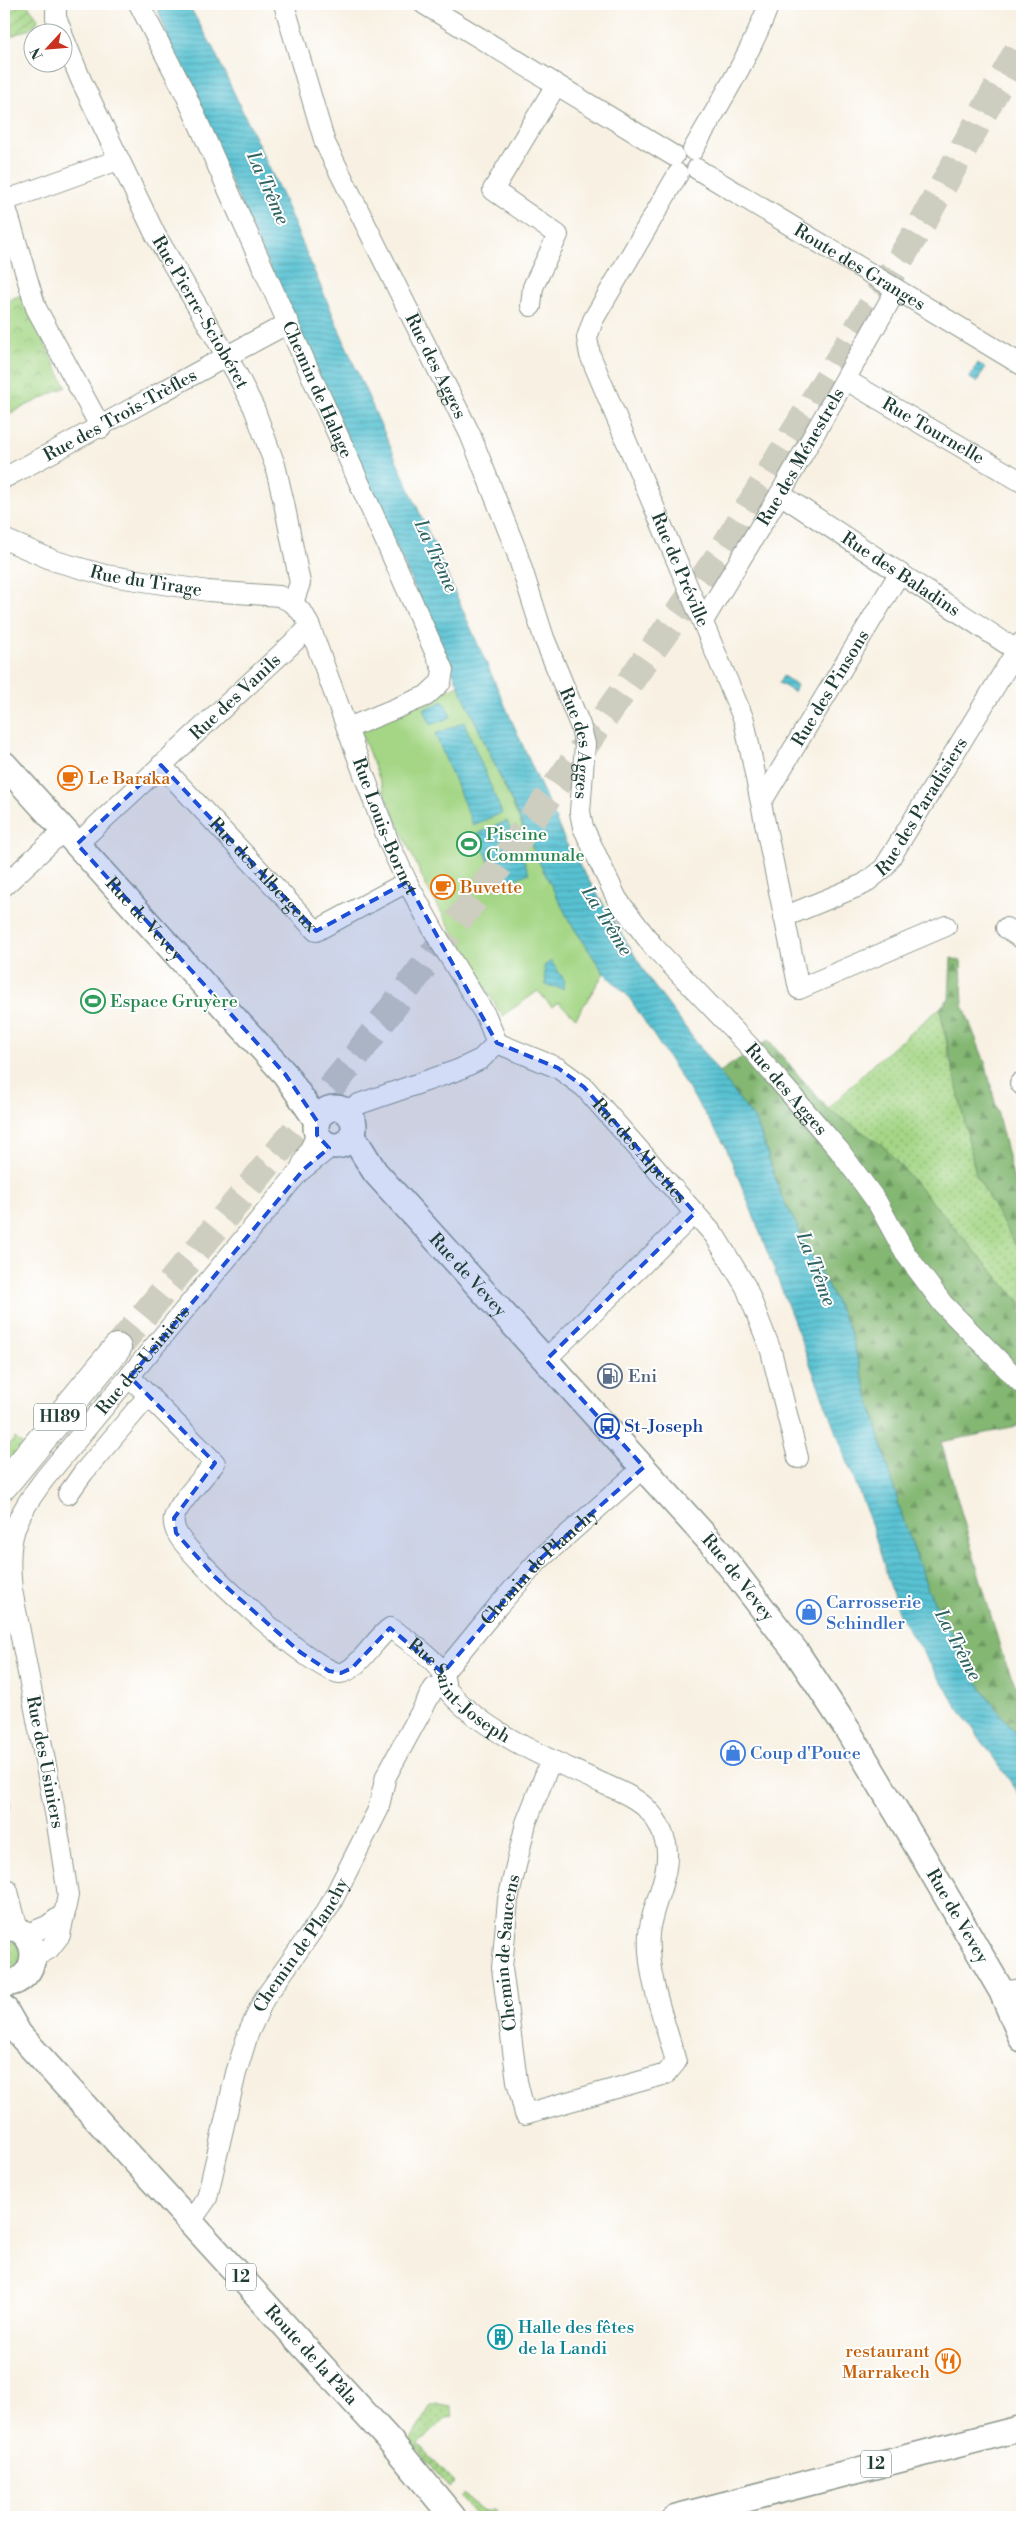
<svg xmlns="http://www.w3.org/2000/svg" width="1026" height="2521" font-family="'Libre Bodoni',serif">
  <defs>
    <pattern id="grass-dots" width="8" height="8" patternUnits="userSpaceOnUse" patternTransform="scale(1.25)"><rect width="8" height="8" fill="#a4d685"/><path d="M2 2h.1M6 6h.1" fill="none" stroke="#85af6e" stroke-width="1.8" stroke-linecap="round"/></pattern>
    <pattern id="forest-firs" width="22" height="20" patternUnits="userSpaceOnUse" patternTransform="scale(1.25)"><rect width="22" height="20" fill="#83b772"/><path d="M5 1l3.5 6h-7zM16 11l3.5 6h-7z" fill="#6b965e"/></pattern>
    <pattern id="park-crowns" width="20" height="18" patternUnits="userSpaceOnUse" patternTransform="scale(1.25)"><rect width="20" height="18" fill="#a4d685"/><path d="M2 6a3 3 0 1 1 6 0M12 15a3 3 0 1 1 6 0" fill="none" stroke="#85af6e"/></pattern>
    <pattern id="garden-furrows" width="10" height="10" patternUnits="userSpaceOnUse" patternTransform="scale(1.25)"><rect width="10" height="10" fill="#a4d685"/><path d="M-1 1l2-2M0 10L10 0M9 11l2-2" fill="none" stroke="#85af6e"/></pattern>
    <pattern id="water-rules" width="6" height="5" patternUnits="userSpaceOnUse" patternTransform="scale(1.25)"><rect width="6" height="5" fill="#58c2d3"/><path d="M0 2.5h6" fill="none" stroke="#489fac"/></pattern>
  </defs>
  <rect width="100%" height="100%" fill="#fff"/>
  <filter id="ink" filterUnits="userSpaceOnUse"><feTurbulence type="fractalNoise" baseFrequency=".02" numOctaves="2"/><feDisplacementMap in="SourceGraphic" scale="10" xChannelSelector="R" yChannelSelector="G"/><feConvolveMatrix kernelMatrix="1 2 1 2 8 2 1 2 1" color-interpolation-filters="sRGB"/></filter>
  <filter id="wash" filterUnits="userSpaceOnUse"><feTurbulence type="fractalNoise" baseFrequency=".0096" numOctaves="4" result="noise"/><feDisplacementMap in="SourceGraphic" scale="20" xChannelSelector="R" yChannelSelector="G"/><feGaussianBlur stdDeviation="1.12" result="paint"/><feColorMatrix in="noise" values="0 0 0 0 0 0 0 0 0 0 0 0 0 0 0 0 0 1.4 0 .05"/><feComposite in="paint" operator="in"/></filter>
  <g filter="url(#wash)">
    <rect width="100%" height="100%" fill="#f8f1e3"/>
    <g fill="url(#grass-dots)" stroke="#628a5c">
      <path d="M940,1008L950,1061L1017,1246L1022,1242V1305L883,1146L828,1109L872,1065Z"/>
      <path d="M15,1438L23,1445L4,1468V1451Z"/>
      <path d="M4,1761L10,1808L4,1809Z"/>
      <path d="M4,1934L13,1935L25,1959L4,1976Z"/>
      <path d="M436,2404L450,2407L453,2416L447,2418L418,2444L455,2483L450,2487L409,2441L430,2407Z"/>
      <path d="M464,2493L481,2511H496L495,2517H477L460,2497Z"/>
    </g>
    <g fill="url(#forest-firs)" stroke="#517a53">
      <path d="M951,958L961,961L963,1005L986,1065L1022,1214V1242L1016,1246L976,1175L940,1008L949,998Z"/>
      <path d="M768,1040L828,1109L883,1146L1022,1305V1426L941,1442L1002,1654L1022,1700V1743L982,1689L928,1590L902,1516L849,1328L781,1195L757,1123L718,1073Z"/>
    </g>
    <path fill="url(#park-crowns)" stroke="#628a5c" d="M21,295L66,387L4,416V302Z"/>
    <path fill="url(#garden-furrows)" stroke="#628a5c" d="M4,4H27L38,18L37,23L29,29L4,39Z"/>
    <path fill="#a4d685" stroke="#628a5c" d="M459,685L523,828L570,922L604,973L576,1018L558,1002L552,1007L538,991L502,1016L426,886L388,801L360,730Z"/>
    <g fill="url(#water-rules)" stroke="#3c8084">
      <path d="M156,4H188L212,46L280,191L356,369L566,843L651,982L757,1123L781,1195L849,1328L902,1516L928,1590L982,1689L1022,1743V1798L955,1703L899,1615L872,1526L749,1204L725,1145L628,996L604,973L570,922L538,860L177,63Z"/>
      <path d="M978,363L985,368L977,382L969,378Z"/>
      <path d="M783,676L797,685L794,692L779,683Z"/>
      <path d="M444,701L451,717L431,725L424,709Z"/>
      <path d="M464,722L502,813L473,825L435,734Z"/>
      <path d="M507,821L529,873L500,886L477,834Z"/>
      <path d="M551,961L565,981L563,989L546,985L544,966Z"/>
    </g>
  </g>
  <g filter="url(#ink)">
    <g fill="none" stroke-linecap="round" stroke-linejoin="round">
      <path stroke="#cdcdc0" stroke-width="28" stroke-dasharray="28 14" stroke-linecap="butt" d="M117,1348L347,1068L495,872L719,556L924,220L1022,43"/>
      <defs>
        <g id="minor">
          <path d="M56,4V18L62,32"/>
          <path id="s1" d="M139,4L185,93L443,670L441,682L426,696L348,728"/>
          <path id="s2" d="M284,4L325,143L470,434L516,550L544,638L580,725L585,744L580,812L583,827L617,899L653,946L749,1046L839,1150L877,1202L905,1253L943,1304L1022,1384"/>
          <path d="M424,4L674,156"/>
          <path id="s3" d="M62,34L81,80L155,234L237,374L254,408L275,465L284,503L300,583L293,603"/>
          <path d="M693,150C720,102 750,56 769,4"/>
          <path id="s4" d="M697,169L1022,365"/>
          <path id="s5" d="M678,174L593,320L587,338L590,355L744,720L799,989L946,926"/>
          <path d="M4,201L36,308L101,428"/>
          <path d="M4,201L118,160"/>
          <path d="M531,306L533,287L558,235L493,190L556,85"/>
          <path id="s6" d="M846,380L1022,482"/>
          <path id="s7" d="M4,478C100,428 193,373 289,323"/>
          <path id="s8" d="M780,494L1022,654"/>
          <path id="s9" d="M4,539L55,561L105,575L208,591L279,596L293,603L304,615L310,627L389,843L407,882L439,940L486,1016L497,1043"/>
          <path id="s10" d="M703,621L780,494L896,290"/>
          <path id="s11" d="M161,765L316,931L407,882"/>
          <path id="s12" d="M762,801L899,574"/>
          <path id="s13" d="M77,844L310,627"/>
          <path d="M4,886L64,830"/>
          <path id="s14" d="M784,917L864,884L884,868L1022,642"/>
          <path d="M1006,928L1022,939"/>
          <path d="M1020,1083L1022,1085"/>
          <path id="s15" d="M344,1111L359,1104L458,1070L481,1059L497,1043L558,1068L584,1087L715,1236L746,1287L771,1351L798,1458"/>
          <path d="M301,1167L317,1135"/>
          <path d="M546,1359L695,1213"/>
          <path id="s16" d="M130,1377L215,1463C205,1476 177,1504 174,1518C173,1522 175,1530 177,1533C188,1557 316,1674 340,1673C357,1672 375,1638 390,1628C404,1637 434,1658 442,1672C446,1678 443,1686 449,1692C465,1710 488,1726 509,1738C539,1756 572,1769 604,1784C620,1791 637,1798 649,1811C658,1820 663,1833 666,1844C672,1873 652,1904 649,1933C646,1975 665,2021 676,2062L666,2074L525,2114L517,2081L502,1968L508,1900L526,1823L551,1760"/>
          <path d="M68,1494L83,1473L149,1395"/>
          <path id="s17" d="M443,1673L498,1606L539,1560L644,1467"/>
          <path d="M25,1935L47,1926L65,1913"/>
          <path id="s18" d="M33,1958L49,1949L60,1935L68,1895L56,1818L12,1590C6,1537 14,1520 45,1478L298,1173L332,1146"/>
          <path d="M1002,1992L1022,1989"/>
          <path id="s19" d="M191,2221L207,2198L236,2073L248,2034L264,1999L329,1907L378,1810L386,1776L434,1688L444,1685"/>
        </g>
        <g id="major">
          <path id="s20" d="M4,764L285,1074L317,1121"/>
          <circle cx="335" cy="1127" r="19"/>
          <path id="s21" d="M352,1135L375,1172L716,1548L797,1653L847,1729L923,1856L1002,1992L1022,2039"/>
          <path d="M4,1926C43,1928 42,1982 4,1984"/>
          <path id="s22" d="M4,2008L19,2034L391,2442L453,2517"/>
          <path d="M676,2517L1022,2428"/>
        </g>
        <g id="highway">
          <path d="M4,1485L117,1348"/>
          <path d="M4,1892L13,1927"/>
        </g>
      </defs>
      <use href="#minor" stroke="#8c978c" stroke-width="22"/>
      <use href="#major" stroke="#8c978c" stroke-width="28"/>
      <use href="#highway" stroke="#8c978c" stroke-width="30"/>
      <use href="#minor" stroke="#fff" stroke-width="20"/>
      <use href="#major" stroke="#fff" stroke-width="25"/>
      <use href="#highway" stroke="#fff" stroke-width="28"/>
    </g>
  </g>
  <path fill="#1d4ed8" fill-opacity="0.2" stroke="#1d4ed8" stroke-width="4" stroke-dasharray="10 6" stroke-linejoin="round" d="M161,765L316,931L407,882L497,1043L558,1068L584,1087L695,1213L546,1360L644,1467L539,1560L443,1673L390,1628L352,1668L341,1673L329,1671L300,1652L215,1577L176,1533L174,1518L215,1463L130,1377L304,1169L329,1148L317,1135V1121L285,1074L77,844Z"/>
  <defs>
    <symbol id="cafe-ring" viewBox="-11 -11 22 22"><circle r="9.5" fill="#fff" stroke="#e8710a" stroke-width="1.5"/><path d="M-5.5-4.5H6V0H3Q3 3.5 0 3.5H-2.5Q-5.5 3.5-5.5 0ZM3-3.2v2h1.7v-2ZM-6 4.5H4V6H-6Z" fill="#e8710a"/></symbol>
    <symbol id="stadium-ring" viewBox="-11 -11 22 22"><circle r="9.5" fill="#fff" stroke="#2e9e5b" stroke-width="1.5"/><path d="M0-5a6.5 5 0 1 0 0 10a6.5 5 0 1 0 0-10ZM-3.5-1.8h7v3.6h-7Z" fill="#2e9e5b"/></symbol>
    <symbol id="fuel-ring" viewBox="-11 -11 22 22"><circle r="9.5" fill="#fff" stroke="#5c6f8a" stroke-width="1.5"/><path d="M-5.5-6h7V0h2V4h1.3V-2.5L3-4.5l.8-.8L6-3V5H2.5V1h-1V6h-7ZM-4.2-4.7v3.2H.2V-4.7Z" fill="#5c6f8a"/></symbol>
    <symbol id="bus-ring" viewBox="-11 -11 22 22"><circle r="9.5" fill="#fff" stroke="#1a4fb4" stroke-width="1.5"/><path d="M-5-6H5V4H4V6H2V4H-2V6H-4V4H-5ZM-3.5-4V0h7V-4ZM-3.5 1.2v1.5H-2V1.2ZM2 1.2v1.5H3.5V1.2Z" fill="#1a4fb4"/></symbol>
    <symbol id="shop-ring" viewBox="-11 -11 22 22"><circle r="9.5" fill="#fff" stroke="#3f7fe0" stroke-width="1.5"/><path d="M-5-2.5h2.3a2.7 3.5 0 0 1 5.4 0H5L5.5 6h-11ZM-1.5-2.5h3a1.5 2.3 0 0 0-3 0Z" fill="#3f7fe0"/></symbol>
    <symbol id="building-ring" viewBox="-11 -11 22 22"><circle r="9.5" fill="#fff" stroke="#0f9aa8" stroke-width="1.5"/><path d="M-4-6H4V6H1V3H-1V6H-4ZM-2.5-4.3h1.7v1.8h-1.7ZM.8-4.3h1.7v1.8H.8ZM-2.5-1h1.7V.8h-1.7ZM.8-1h1.7V.8H.8Z" fill="#0f9aa8"/></symbol>
    <symbol id="restaurant-ring" viewBox="-11 -11 22 22"><circle r="9.5" fill="#fff" stroke="#e8710a" stroke-width="1.5"/><path d="M-5-6h1v4h1v-4h1v4h1v-4h1v5L-1.5 .5V6h-2V.5L-5-1ZM5-6V6H3V1.5H1.5Q1.5-4 5-6Z" fill="#e8710a"/></symbol>
  </defs>
  <g fill-rule="evenodd">
    <use href="#cafe-ring" x="56" y="764" width="28" height="28"/>
    <use href="#stadium-ring" x="455" y="830" width="28" height="28"/>
    <use href="#cafe-ring" x="429" y="873" width="28" height="28"/>
    <use href="#stadium-ring" x="79" y="987" width="28" height="28"/>
    <use href="#fuel-ring" x="596" y="1362" width="28" height="28"/>
    <use href="#bus-ring" x="593" y="1412" width="28" height="28"/>
    <use href="#shop-ring" x="795" y="1598" width="28" height="28"/>
    <use href="#shop-ring" x="719" y="1739" width="28" height="28"/>
    <use href="#building-ring" x="486" y="2323" width="28" height="28"/>
    <use href="#restaurant-ring" x="934" y="2347" width="28" height="28"/>
  </g>
  <g text-anchor="middle" dominant-baseline="central" stroke-width="4" stroke-linejoin="round" paint-order="stroke">
    <g fill="#fff" stroke="#627771" stroke-width="1">
      <rect x="34" y="1403.5" width="52" height="27" rx="4"/>
      <rect x="226" y="2263.5" width="30" height="27" rx="4"/>
      <rect x="861" y="2450.5" width="30" height="27" rx="4"/>
    </g>
    <g font-size="16" font-weight="bold" fill="#1f3d34">
      <text x="60" y="1417">H189</text>
      <text x="241" y="2277">12</text>
      <text x="876" y="2464">12</text>
    </g>
    <g font-size="18" fill="#1f3d34" stroke="#fff">
      <text stroke="none"><textPath href="#s4" startOffset="190">Route des Granges</textPath></text>
      <text stroke="none"><textPath href="#s3" startOffset="311">Rue Pierre-Sciobéret</textPath></text>
      <text stroke="none"><textPath href="#s2" startOffset="394">Rue des Agges</textPath></text>
      <text stroke="none"><textPath href="#s1" startOffset="425">Chemin de Halage</textPath></text>
      <text stroke="none"><textPath href="#s7" startOffset="132">Rue des Trois-Trèfles</textPath></text>
      <text stroke="none"><textPath href="#s6" startOffset="101">Rue Tournelle</textPath></text>
      <text stroke="none"><textPath href="#s10" startOffset="191">Rue des Ménestrels</textPath></text>
      <text stroke="none"><textPath href="#s5" startOffset="438">Rue de Préville</textPath></text>
      <text stroke="none"><textPath href="#s8" startOffset="145">Rue des Baladins</textPath></text>
      <text stroke="none"><textPath href="#s9" startOffset="149">Rue du Tirage</textPath></text>
      <text stroke="none"><textPath href="#s12" startOffset="132">Rue des Pinsons</textPath></text>
      <text stroke="none"><textPath href="#s13" startOffset="216">Rue des Vanils</textPath></text>
      <text stroke="none"><textPath href="#s2" startOffset="799">Rue des Agges</textPath></text>
      <text stroke="none"><textPath href="#s14" startOffset="184">Rue des Paradisiers</textPath></text>
      <text stroke="none"><textPath href="#s9" startOffset="541">Rue Louis-Bornet</textPath></text>
      <text stroke="none"><textPath href="#s11" startOffset="150">Rue des Albergeux</textPath></text>
      <text stroke="none"><textPath href="#s20" startOffset="209">Rue de Vevey</textPath></text>
      <text stroke="none"><textPath href="#s2" startOffset="1219">Rue des Agges</textPath></text>
      <text stroke="none"><textPath href="#s15" startOffset="352">Rue des Alpettes</textPath></text>
      <text stroke="none"><textPath href="#s21" startOffset="182">Rue de Vevey</textPath></text>
      <text stroke="none"><textPath href="#s18" startOffset="661">Rue des Usiniers</textPath></text>
      <text stroke="none"><textPath href="#s17" startOffset="144">Chemin de Planchy</textPath></text>
      <text stroke="none"><textPath href="#s21" startOffset="588">Rue de Vevey</textPath></text>
      <text stroke="none"><textPath href="#s16" startOffset="586">Rue Saint-Joseph</textPath></text>
      <text transform="translate(45 1762) rotate(79)">Rue des Usiniers</text>
      <text stroke="none"><textPath href="#s21" startOffset="992">Rue de Vevey</textPath></text>
      <text stroke="none"><textPath href="#s19" startOffset="301">Chemin de Planchy</textPath></text>
      <text stroke="none"><textPath href="#s16" startOffset="1402">Chemin de Saucens</textPath></text>
      <text stroke="none"><textPath href="#s22" startOffset="464">Route de la Pâla</textPath></text>
    </g>
    <g font-size="18" fill="#c56008" stroke="#fff" text-anchor="start">
      <text x="88" y="778">Le Baraka</text>
      <text x="460" y="887">Buvette</text>
      <text x="930" y="2351" text-anchor="end">restaurant<tspan x="930" dy="21">Marrakech</tspan></text>
    </g>
    <g font-size="18" fill="#27864d" stroke="#fff" text-anchor="start">
      <text x="486" y="834">Piscine<tspan x="486" dy="21">Communale</tspan></text>
      <text x="110" y="1001">Espace Gruyère</text>
    </g>
    <g font-size="18" fill="#4e5e75" stroke="#fff" text-anchor="start">
      <text x="628" y="1376">Eni</text>
    </g>
    <g font-size="18" fill="#164399" stroke="#fff" text-anchor="start">
      <text x="624" y="1426">St-Joseph</text>
    </g>
    <g font-size="18" fill="#366cbe" stroke="#fff" text-anchor="start">
      <text x="826" y="1602">Carrosserie<tspan x="826" dy="21">Schindler</tspan></text>
      <text x="750" y="1753">Coup d'Pouce</text>
    </g>
    <g font-size="18" fill="#0d838f" stroke="#fff" text-anchor="start">
      <text x="518" y="2327">Halle des fêtes<tspan x="518" dy="21">de la Landi</tspan></text>
    </g>
    <g font-size="19" font-style="italic" fill="#306564" stroke="#fff">
      <text transform="translate(268 188) rotate(66)">La Trême</text>
      <text transform="translate(436 556) rotate(65)">La Trême</text>
      <text transform="translate(607 921) rotate(58)">La Trême</text>
      <text transform="translate(816 1269) rotate(69)">La Trême</text>
      <text transform="translate(958 1645) rotate(62)">La Trême</text>
    </g>
  </g>
  <rect width="1026" height="2521" fill="none" stroke="#fff" stroke-width="20"/>
  <g transform="translate(48 48) rotate(244)"><circle r="24" fill="#ffffff" stroke="#a5b1ae"/>
  <path d="M0-4L9 19L0 12L-9 19Z" fill="#c8321e"/>
  <text y="-8" font-size="14" font-weight="bold" text-anchor="middle" fill="#1f3d34">N</text>
  </g>
</svg>
